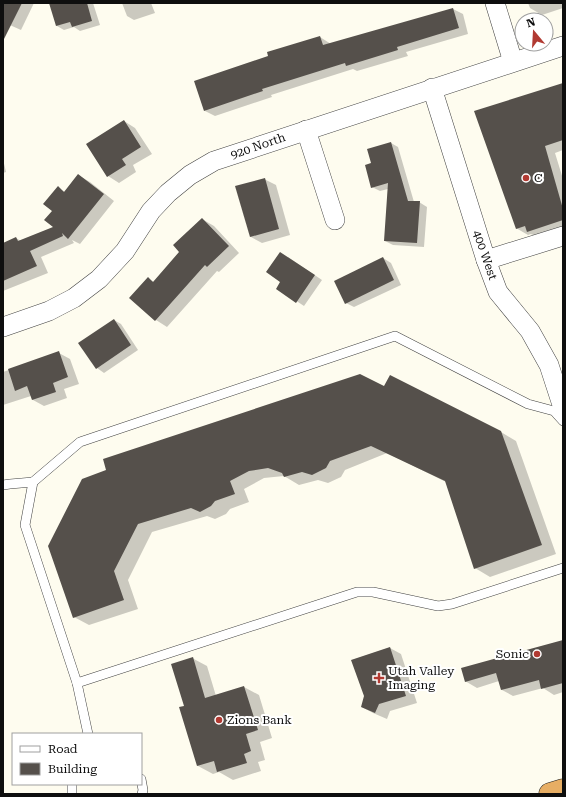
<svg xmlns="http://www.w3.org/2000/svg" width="566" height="797" font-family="'Roboto Serif',serif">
  <rect width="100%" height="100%" fill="#fefcef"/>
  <g fill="#0003">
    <path d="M3,3H34L21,30L3,22Z"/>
    <path d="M50,3H93L100,25L80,31L74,27L64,30L57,26Z"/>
    <path d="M122,3H151L155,13L134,20L127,16Z"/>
    <path d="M528,3H563V8L542,15L530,8Z"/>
    <path d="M453,9L463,14L468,34L406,52L408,56L357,71L353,69L271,95L272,97L215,116L205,111L270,57L320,37L331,44Z"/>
    <path d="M563,84V150L555,153L563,179V230L539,238L531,234L528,235L516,228Z"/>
    <path d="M124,121L135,128L152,154L133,165L136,172L119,183L108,176Z"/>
    <path d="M391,143L398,147L414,202H419L427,207L424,247L393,245L385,241L388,189L380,191L372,187V163Z"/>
    <path d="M3,159L6,172L3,173Z"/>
    <path d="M78,175L90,182L114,201L80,244L72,240L74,243L41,257L48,273L3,291V244L16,238L21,241L55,227L53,211L58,188L65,192Z"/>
    <path d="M264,179L276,185L290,235L262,243L251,237L236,187Z"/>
    <path d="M202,219L214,226L239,253L219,272L217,271L167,327L156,320L131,298L148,279L154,282L180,252Z"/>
    <path d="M288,257L322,280L304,306L277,288L282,281Z"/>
    <path d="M383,258L391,263L401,285L354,307L346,303Z"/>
    <path d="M114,320L121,324L138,350L104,373L97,368Z"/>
    <path d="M59,353L70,359L79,384L64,389L67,398L44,406L33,400L31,396L3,405V372Z"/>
    <path d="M385,387L501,432L516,441L556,554L490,577L475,568L446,482L387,453L345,470L341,477L328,483L318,480L299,485L284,476L264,478L244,489L249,502L230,509L226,514L215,519L207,516L152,532L128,580L138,609L89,625L74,617L50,546Z"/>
    <path d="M563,641V692L554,695L543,688L513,696L502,690L499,681L477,688L465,681Z"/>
    <path d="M390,648L401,654L417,703L390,711L387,719L373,713L362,707Z"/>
    <path d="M192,658L207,666L216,696L244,687L259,695L272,738L260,742L265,760L258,762L261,771L233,780L219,772L213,774L198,766L185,706Z"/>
  </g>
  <g fill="#55504b">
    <path d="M3,3H22L3,41Z"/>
    <path d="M49,3H87L92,21L72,27L70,22L56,26Z"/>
    <path d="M453,8L459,28L397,47L398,50L346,66L345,63L262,89L263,91L204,111L194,81L268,56L267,52L320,36L323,45Z"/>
    <path d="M563,83V140L545,146L563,209V220L527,232L525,226L516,229L474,111Z"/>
    <path d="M124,120L141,147L122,159L126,165L107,177L86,144Z"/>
    <path d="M391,142L408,201H420L417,243L384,241L388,183L371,188L365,165L371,163L367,149Z"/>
    <path d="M78,174L104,194L68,239L62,233L63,236L30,251L37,266L3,281V243L16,237L18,241L53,227L44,220L52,211L43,204L58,186L64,192Z"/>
    <path d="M265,178L279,229L250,237L235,186Z"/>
    <path d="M202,218L229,246L207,267L205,265L155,321L129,298L148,277L153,282L179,252L173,245Z"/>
    <path d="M280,252L315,275L296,303L276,289L280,282L266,272Z"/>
    <path d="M383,257L394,280L345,304L334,281Z"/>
    <path d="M114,319L131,345L96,369L78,343Z"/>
    <path d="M59,351L68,377L53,383L56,392L32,400L27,386L15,391L8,369Z"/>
    <path d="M360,374L384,386L390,375L501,431L542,545L474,569L445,481L371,446L330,461L326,468L312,475L302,472L284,477L282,473L268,468L249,471L230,481L235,494L215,501L211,506L200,512L191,508L138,524L114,571L124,600L73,618L48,546L82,479L106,470L103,459Z"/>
    <path d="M563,640V683L541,689L539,680L501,690L496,673L465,682L461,668Z"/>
    <path d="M390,647L406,696L379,704L375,713L361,707L364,696L351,660Z"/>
    <path d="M193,657L205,698L244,686L258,730L246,734L251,751L244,754L247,763L217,772L214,761L197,766L179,707L184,706L171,664Z"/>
  </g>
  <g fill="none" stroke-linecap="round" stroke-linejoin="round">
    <defs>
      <g id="lane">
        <path d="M3,485L10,484L33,482"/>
        <path d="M77,683L357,592H373L438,606L452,604L563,568"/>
        <path d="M88,734L77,683L25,525L33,482L80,442L395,336L528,404L554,411L563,421"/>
        <path d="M141,779L143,790L142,794"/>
        <path d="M72,784V794"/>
      </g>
      <g id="street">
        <path d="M495,3L513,62"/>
        <path d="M432,88L486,260L498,292L530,331L549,365L563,408"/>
        <path d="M306,130L335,220"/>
        <path d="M486,260L563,236"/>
        <path d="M3,327L49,311L74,298L99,279L125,251L151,211L168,193L190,175L214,161L563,46"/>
      </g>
      <path id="highway" d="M550,794L563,790"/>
    </defs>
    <use href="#lane" stroke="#414141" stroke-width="10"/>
    <use href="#street" stroke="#414141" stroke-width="20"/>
    <use href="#highway" stroke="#1f1f1f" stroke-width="23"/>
    <use href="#lane" stroke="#fff" stroke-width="9"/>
    <use href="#street" stroke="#fff" stroke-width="19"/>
    <use href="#highway" stroke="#e7ae64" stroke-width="22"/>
  </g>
  <g fill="#b13a32" stroke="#fff" stroke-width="1.5">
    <circle cx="526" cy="178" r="4"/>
    <circle cx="537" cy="654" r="4"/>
    <path d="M377 672h4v4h4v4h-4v4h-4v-4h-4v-4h4z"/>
    <circle cx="219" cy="720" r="4"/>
  </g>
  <g text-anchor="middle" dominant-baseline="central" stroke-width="4" stroke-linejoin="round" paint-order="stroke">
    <g font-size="12" fill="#0e0e0e" stroke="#fff">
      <text transform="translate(258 146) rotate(-19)">920 North</text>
      <text transform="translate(485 255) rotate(71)">400 West</text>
    </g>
    <g font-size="12" fill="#0e0e0e" stroke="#fff" text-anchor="start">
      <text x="534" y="178">C</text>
      <text x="529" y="654" text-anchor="end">Sonic</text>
      <text x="388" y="671">Utah Valley<tspan x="388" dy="14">Imaging</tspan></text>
      <text x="227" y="720">Zions Bank</text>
    </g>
  </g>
  <rect width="566" height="797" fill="none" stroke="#0e0e0e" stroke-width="8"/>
  <rect x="12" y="733" width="130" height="52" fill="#ffffff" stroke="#9f9f9f"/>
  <rect x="20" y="746" width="20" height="6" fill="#ffffff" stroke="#9f9f9f"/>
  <text x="48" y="753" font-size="12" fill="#0e0e0e">Road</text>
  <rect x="20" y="763" width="20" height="12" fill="#55504b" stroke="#9f9f9f"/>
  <text x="48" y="773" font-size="12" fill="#0e0e0e">Building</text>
  <g transform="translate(534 32) rotate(342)"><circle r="19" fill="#ffffff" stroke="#9f9f9f"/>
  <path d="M0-3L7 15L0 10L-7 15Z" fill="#b13a32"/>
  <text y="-6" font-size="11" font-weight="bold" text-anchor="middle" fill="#0e0e0e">N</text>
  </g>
</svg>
